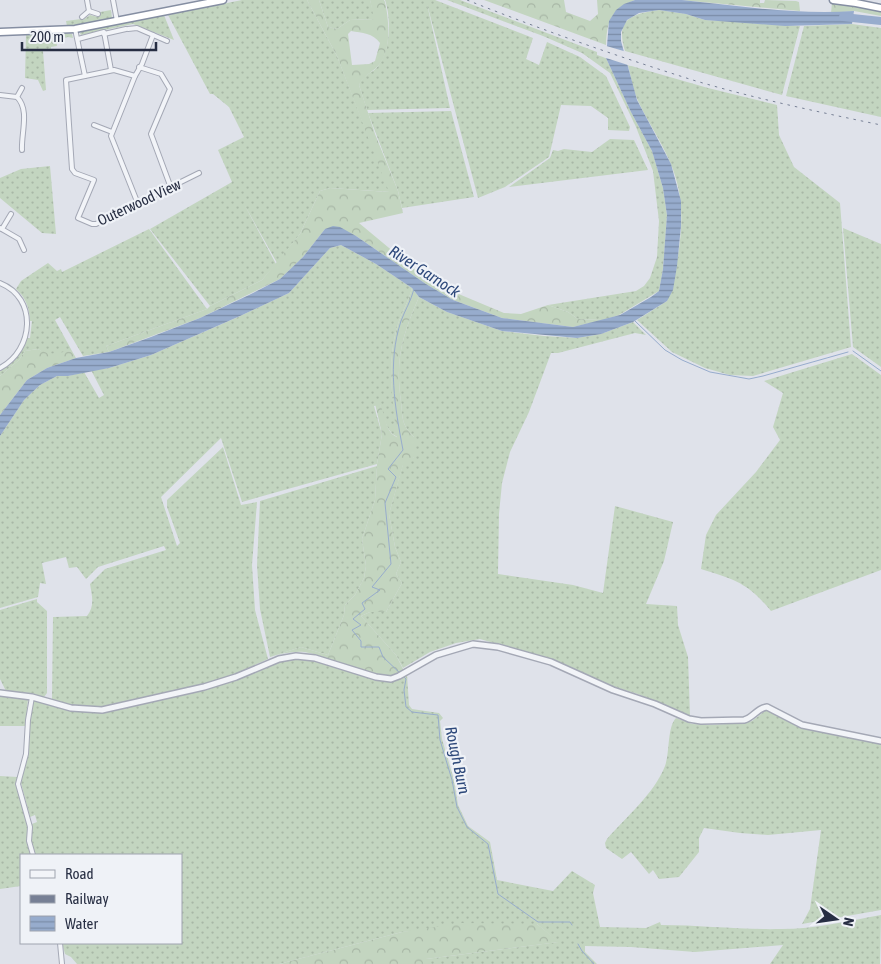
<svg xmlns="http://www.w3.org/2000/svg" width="881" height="964" font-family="'Asap Condensed',sans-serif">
  <defs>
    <pattern id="grass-dots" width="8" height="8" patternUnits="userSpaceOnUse" patternTransform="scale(1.25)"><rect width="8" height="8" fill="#c3d5c0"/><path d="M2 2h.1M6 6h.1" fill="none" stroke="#a8b7a6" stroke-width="1.8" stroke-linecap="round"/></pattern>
    <pattern id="forest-crowns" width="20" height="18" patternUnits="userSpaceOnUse" patternTransform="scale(1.25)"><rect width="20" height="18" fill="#c3d5c0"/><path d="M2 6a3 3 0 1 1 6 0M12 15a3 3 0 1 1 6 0" fill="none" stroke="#a8b7a6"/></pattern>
    <pattern id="water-rules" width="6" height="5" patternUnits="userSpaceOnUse" patternTransform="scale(1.25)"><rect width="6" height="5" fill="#97accd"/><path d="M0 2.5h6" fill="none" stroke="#7b8ca8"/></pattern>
  </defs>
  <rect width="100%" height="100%" fill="#dfe2ea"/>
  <g fill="url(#grass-dots)">
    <path d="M242,0H307L337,56L390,192L330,188L320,191L300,234L277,263L244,204L276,264L262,280L210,306L150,229L232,182L218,150L244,137L229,107L213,94H210L168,15Z"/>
    <path d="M319,0H370L375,19L350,20L337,29L328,27Z"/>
    <path d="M385,0H435L533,38L526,59L539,65L547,42L580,57L606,76L630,127L629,131L608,130V118L591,106L561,105L549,157L505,187L478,198L427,4L450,108L367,110L359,85C365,72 371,75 378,66C391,51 391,17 385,0Z"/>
    <path d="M447,0H460L597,52V55L606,58L631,112L652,151L663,188L667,215L663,269L659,291L619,315L603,320L578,319L568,312L548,305L636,291L644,286L650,278L657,257L659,221L653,171L636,127L610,73L582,53L543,36Z"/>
    <path d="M111,10L112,18L67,26L66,21L81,19L83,20L90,15L98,17L100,12Z"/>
    <path d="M659,10L686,14L705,20L800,26L782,95L625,51C615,19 631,14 659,10Z"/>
    <path d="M164,15L174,40L133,24L81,35L80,33L83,31Z"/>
    <path d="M852,24L881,28V117L786,96L804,26Z"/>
    <path d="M41,34H72L73,38L68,37L56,40L57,46L51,47V50L43,51L46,90L43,91L38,80L25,78L26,35Z"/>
    <path d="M628,65L708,88L777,105L779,135L794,167L840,203L851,347L753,376L730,375L705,368L672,352L637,320L667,301C680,256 690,207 670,162C661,141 648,122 638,101C633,90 631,77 628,65Z"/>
    <path d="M451,111L474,197L402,208L398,191L368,113Z"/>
    <path d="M610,139L634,140L648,170L509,187L550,158L553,150L558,151L564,149L592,152Z"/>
    <path d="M50,166L56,234L42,233L0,198V178L21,169Z"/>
    <path d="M843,228L881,244V367L853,347Z"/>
    <path d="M149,229L207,309L106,346L109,352L83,356L60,317L55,320L72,351L57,354H46L38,349L25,351L19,360L0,376V370C14,363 20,352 27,338H30L32,321H30C29,307 26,298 16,289L21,281L48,263L57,271L61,269L62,272Z"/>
    <path d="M341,245L376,264L412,288C409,300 403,310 399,321C386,359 392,399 398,437C386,433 384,416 380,405L374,406L382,434L377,464L242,502L221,438L161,497L177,546L180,543L167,507V500L223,447L241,505L257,502L252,565L255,610L268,659L235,674L198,686L102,707L74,706L52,700L53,617L87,616C95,606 92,596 90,584L105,569L166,550L164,546L98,567L86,579L77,567L69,568L66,557L42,563L46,584L40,583L38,597L0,608V436L24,400L40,385L57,376H68L84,372L99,398L104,395L91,370L109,368L151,355L238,317L289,293L330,248Z"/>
    <path d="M419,297L447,312L502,331L544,336L577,338L601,334L633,322L646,335L635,333L558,353H551L529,412L510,452L502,483L499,514L498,574L573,585L603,593L615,506L673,522L664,561L646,604L677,606L678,625L688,657L690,716L638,694L612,686L553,660L480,639L456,643L430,652L403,668L396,655L361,616L370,612H386L402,583L396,574L401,562L395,547L389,514L403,464L414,457V437C401,424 403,419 401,402C395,359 402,336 419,297Z"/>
    <path d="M852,354L881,375V570L771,611C748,583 734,579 701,569L706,535L716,515L756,472L780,440L773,427L783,393L764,381Z"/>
    <path d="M377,466L375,500L362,539L366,566L364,578L355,595L345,605L344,615L328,655L301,647L270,657L260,609L257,565L260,501Z"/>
    <path d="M37,599V602L47,611V693L44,697L30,693L6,691L0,679V610Z"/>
    <path d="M291,659L318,660L384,682H392L407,675L409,705L412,709L439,713L443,718L440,721L442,739L454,780L458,805L468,826L490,842L497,880L553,891L572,871L595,885L593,893L600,927L646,928L660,922L661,925C701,925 741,930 781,929C815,929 848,921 881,915L880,964H770L783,945L695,952L631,947L585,946V952L597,964H426V959L558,942L537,924L502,925L402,932L279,964H77L71,957L65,954L62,943H181V855H35L31,841L32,824L37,822L35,815L30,817L21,783L30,737V719L33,701L36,700L73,711L103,712L131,707L232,682L280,662Z"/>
    <path d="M0,695L28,698L26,726H0Z"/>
    <path d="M765,711H772L801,728L881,744V910L802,924L810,909L821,830L768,835L740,833L704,828L699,838V852L679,877L659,879L653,870L649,874L631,852L622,859L606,848L605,843L607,839C626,817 654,794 665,766C670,753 667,727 676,718L692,724L709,725L746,723L752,721Z"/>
    <path d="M0,776L18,777L16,783L29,826L32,855H21V886L0,889Z"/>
  </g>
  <g fill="url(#forest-crowns)" fill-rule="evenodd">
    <path d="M307,0H319L328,27L337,29L350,20L374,19L370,0H384L385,2C389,20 392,51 378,66C370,74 365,74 359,85L375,134L398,191L403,213L359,223L430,282L504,313L521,314L548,305L568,312L578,319L603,320L573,327L502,318L453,300L426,284L356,236L325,229L303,257L280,279L200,318L109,352L106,346L207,309L210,306L262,280L300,234L320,191L330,188L389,192L337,56ZM351,31C362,33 373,33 380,43L375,61L369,64L352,65L348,34Z"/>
    <path d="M484,0H564L566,12L590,21L598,14L597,0H635C611,9 607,21 606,45Z"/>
    <path d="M680,0H760V3H764L765,0L796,1L799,2L800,11Z"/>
    <path d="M832,3L877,10L881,12V16L854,11L831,13Z"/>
    <path d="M412,288L419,297C402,336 395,359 401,402C403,419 401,424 414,437V457L409,464L403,465L389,514L395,547L401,562L396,574L402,583L386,612H370L361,616L396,655L404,671C401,672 397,675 394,676C379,680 325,655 304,652C293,651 281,654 270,657L301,647L328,655L344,615L345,605L355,595L364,578L366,566L362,539L375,500L377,464L382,434L373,395C375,398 379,402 380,405C386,416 385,432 397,437C392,399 386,359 399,321C403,310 409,300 412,288Z"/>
    <path d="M38,349C53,357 57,352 72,351L76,358L47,368L27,380L0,415V376L19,360L25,351Z"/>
    <path d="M462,923L537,924L559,942L426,959V964H279L402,932Z"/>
  </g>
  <path fill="url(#water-rules)" d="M635,0C651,0 666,0 682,0C739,6 797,15 854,11L852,24L785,26L705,20L686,14L659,10L639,13L627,20L621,32V41L637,100L671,164L681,201V226L677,266L673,290L667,301L633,322L601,334L577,338L502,331L447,312L419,297L412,288L376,264L341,245L330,248L289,293L240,316L151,355L109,368L68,376H57L40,385L24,400L0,436V415L27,380L47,368L76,358L109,352L151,337L200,318L249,295L280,279L303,257L325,229L333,226L340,227L356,236L426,284L453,300L502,318L573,327L620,315L651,297L659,291L663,269L667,215L663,188L652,151L631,112L606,58L609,21L616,10L624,4Z"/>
  <path fill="#dfe2ea" d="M603,45L627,52L631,66L603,57Z"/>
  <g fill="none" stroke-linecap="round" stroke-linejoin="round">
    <g stroke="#97accd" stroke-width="1">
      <path d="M635,321L665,350L682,360L710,372L738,377L749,379L763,376L848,352"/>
      <path d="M853,351L881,371"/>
      <path d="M401,674L383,657L379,647H361V641L352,630L361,625L353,619L365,609L362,603L380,590L372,587L391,564L385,503L396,477L388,469L403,450C395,408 387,363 401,321C405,310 411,301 414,289"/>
      <path d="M404,677L406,679L404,690L406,707L412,712L438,715L440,740L452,780L457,807L467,827L488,844L498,894L538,922H570L572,925"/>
      <path d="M578,944L582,951L594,964"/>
    </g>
    <path stroke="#97accd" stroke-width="8" d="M843,17L881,21"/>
    <defs>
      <g id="minor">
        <path d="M87,0L89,11"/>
        <path d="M113,0L117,21"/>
        <path d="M82,17L89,11L98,14"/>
        <path d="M75,29L85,76L114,70L135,76L142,64L153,35"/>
        <path d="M128,29L137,28L167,41"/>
        <path d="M104,34L126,29"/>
        <path d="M78,39L104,32L111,70"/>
        <path d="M139,67L161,74L170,89L151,134L171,188"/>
        <path d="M85,76L66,80L72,169L75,173L94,180L78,218L92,224H96L199,173"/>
        <path d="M135,76L111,136L138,204"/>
        <path d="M0,95L17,97C30,110 21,133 22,150"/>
        <path d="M17,97L22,88"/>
        <path d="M94,125L112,132"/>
        <path d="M0,228L19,239L24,250"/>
        <path d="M2,229L11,214"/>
        <path d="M0,283C38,298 34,350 0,368"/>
        <path d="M32,697L28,720L26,754L18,784L30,827L29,841L33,855"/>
        <path d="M60,943L62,964"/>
      </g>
      <path id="tertiary" d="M0,693L32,697L71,708L102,710L204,687L236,677L279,659L296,656L315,658L376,677L391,679L399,676L436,655L473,644L498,647L551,662L613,690L655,704L689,719L701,721L744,720C753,718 757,708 767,707L802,725L881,741"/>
      <g id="trunk">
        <path d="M833,0L856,3L881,8"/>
        <path d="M0,32L75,29L223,0"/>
      </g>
    </defs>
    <use href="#minor" stroke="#a4a8b5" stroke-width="6"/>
    <use href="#tertiary" stroke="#a4a8b5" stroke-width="8"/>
    <use href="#trunk" stroke="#858ea2" stroke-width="9"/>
    <use href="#minor" stroke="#f2f4f8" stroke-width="4"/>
    <use href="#tertiary" stroke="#f2f4f8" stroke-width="5"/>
    <use href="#trunk" stroke="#fff" stroke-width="6"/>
    <path stroke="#778095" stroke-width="1" stroke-dasharray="2.5 5" stroke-linecap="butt" d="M467,0C542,30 619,57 696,81C757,99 819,112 881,125"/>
  </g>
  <g text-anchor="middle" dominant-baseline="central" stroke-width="4.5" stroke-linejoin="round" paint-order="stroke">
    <g font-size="15" fill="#272e43" stroke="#eff2f7">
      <text transform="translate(139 202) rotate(-25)">Outerwood View</text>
    </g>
    <g font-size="16" font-style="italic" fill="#2d487a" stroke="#eff2f7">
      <text transform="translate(425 271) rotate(33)">River Garnock</text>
      <text transform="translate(458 760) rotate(78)">Rough Burn</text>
    </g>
  </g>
  <rect x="20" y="854" width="162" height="90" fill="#eff2f7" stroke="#9fa4af"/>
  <rect x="30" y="870" width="25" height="8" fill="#f2f4f8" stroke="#9fa4af"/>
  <text x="65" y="879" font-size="15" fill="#272e43">Road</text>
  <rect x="30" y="895" width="25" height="8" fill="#778095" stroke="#9fa4af"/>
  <text x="65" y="904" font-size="15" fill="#272e43">Railway</text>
  <rect x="30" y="916" width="25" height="15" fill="url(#water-rules)" stroke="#9fa4af"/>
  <text x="65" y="929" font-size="15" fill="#272e43">Water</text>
  <g transform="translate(836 919) rotate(103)" stroke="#eff2f7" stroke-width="4" paint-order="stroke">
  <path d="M0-4L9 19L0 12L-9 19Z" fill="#272e43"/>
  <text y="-8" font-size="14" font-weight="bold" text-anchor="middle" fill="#272e43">N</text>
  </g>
  <path d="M22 42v8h134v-8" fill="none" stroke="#272e43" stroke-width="2.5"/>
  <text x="30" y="42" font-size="15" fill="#272e43" stroke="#eff2f7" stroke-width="4" paint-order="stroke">200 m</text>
</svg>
